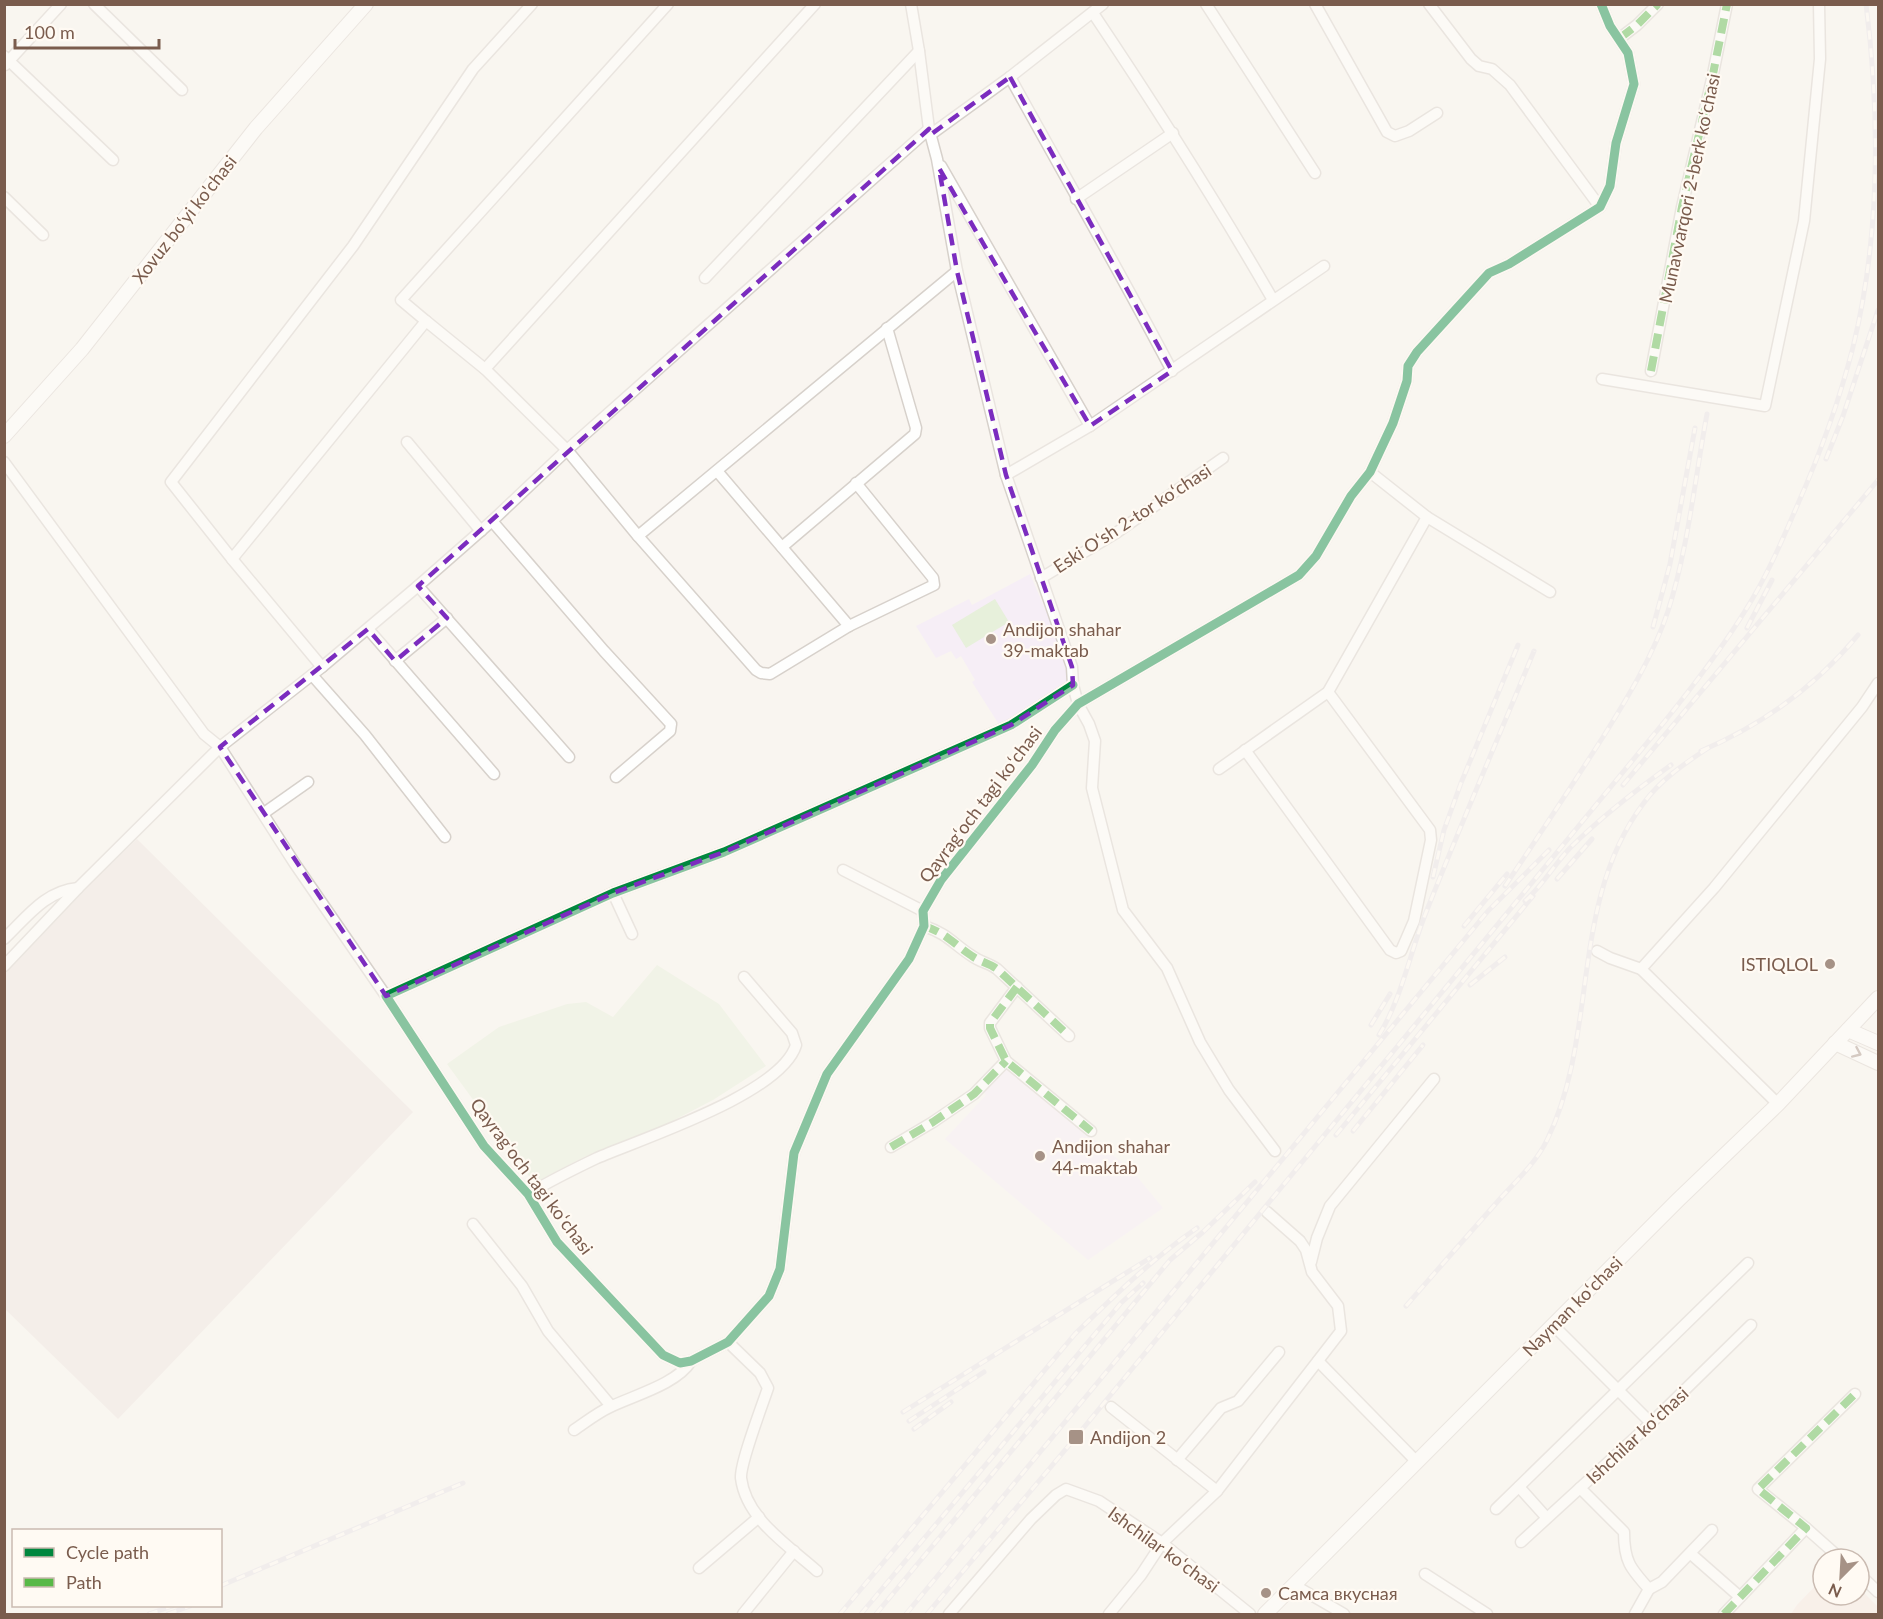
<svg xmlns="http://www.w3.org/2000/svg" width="1883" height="1619" font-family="Lato,sans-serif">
  <rect width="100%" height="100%" fill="#f9f5f0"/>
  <path fill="#f6e8e1" d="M1823,1578V1595H1859V1588L1878,1607V1614H1791L1797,1605Z"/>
  <path fill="#ede5e0" d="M137,839L413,1112L118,1419L5,1309V965Z"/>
  <g fill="#f6eef6">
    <path d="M1030,574L1068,662L1071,680L1000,726L972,682L975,680L961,656L956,659L951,651L936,658L916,626L969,599L972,605Z"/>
    <path d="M1007,1066L1134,1173L1163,1208L1088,1260L945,1139L986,1095L982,1090Z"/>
  </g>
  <g fill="#e7f0db">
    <path d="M995,599L1009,622L966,648L952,625Z"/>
    <path d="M657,965L719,1004L766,1066L713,1100L657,1129L584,1157L534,1183L447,1064L499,1027L567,1004L586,1002L613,1017Z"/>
  </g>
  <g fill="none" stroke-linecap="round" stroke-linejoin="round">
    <defs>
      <g id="street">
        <path d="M94,4L182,90"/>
        <path d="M911,4L919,51L929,129L937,159L957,271L1006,475L1072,667L1073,685L1078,704L1089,724L1095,741L1092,788L1123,910L1167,968L1200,1042L1229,1090L1275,1151"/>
        <path d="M1206,4L1315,173"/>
        <path d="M1315,4L1387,132L1395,136L1409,131L1437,113"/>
        <path d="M1429,4L1471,59L1479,66L1492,69L1510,85L1600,207"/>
        <path d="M1093,13C1156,107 1216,201 1273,300"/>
        <path d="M1620,38L1637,25L1658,4"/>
        <path d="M4,56L113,160"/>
        <path d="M5,65L61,4"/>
        <path d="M1010,77C1064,175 1120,272 1172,371"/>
        <path d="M930,135L1010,77L1103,4"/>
        <path d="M941,166L1090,426"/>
        <path d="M4,197L43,235"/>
        <path d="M1076,199L1173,133"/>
        <path d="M705,278L919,51"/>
        <path d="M426,321L485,369L567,450L638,536L957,271"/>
        <path d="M485,369L815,4"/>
        <path d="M1651,371L1682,207L1712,79L1727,4"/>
        <path d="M1602,379L1765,406L1804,221L1820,59L1819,4"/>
        <path d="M407,442L481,531"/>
        <path d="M4,462L204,734L220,747L295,864L386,996"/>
        <path d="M717,471L849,626"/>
        <path d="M1370,472L1427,517L1550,592"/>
        <path d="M1006,475L1090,426L1324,266"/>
        <path d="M492,521L604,651L671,724L670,731L616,777"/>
        <path d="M638,536L756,670L761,673L770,674L849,626L934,585L933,578L856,483"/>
        <path d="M782,547L915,434L916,428L887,328"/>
        <path d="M232,559L426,321L401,300L668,4"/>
        <path d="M1041,578L1116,533L1223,458"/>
        <path d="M418,586L569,757"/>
        <path d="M368,629L494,774"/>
        <path d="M395,661L447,618"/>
        <path d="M322,667L232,559L171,482L353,246L473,69L532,4"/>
        <path d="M312,675L365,735L445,837"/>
        <path d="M1073,685L1011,725L724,852L613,893L386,996L484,1146L528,1194L557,1242L663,1355L680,1363L691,1361L728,1342L769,1296L780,1269L794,1153L827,1074L909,959L924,926L923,911L941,880L1032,765L1055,730L1078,704L1299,575L1316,556L1351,496L1370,472L1393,423L1407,381L1408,366L1417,352L1489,273L1509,264L1600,207L1610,186L1616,143L1634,84L1628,53L1610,26L1601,4"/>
        <path d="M1245,750L1390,950L1396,953L1401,951L1414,921L1431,840L1430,830L1328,692"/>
        <path d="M1219,769L1328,692L1427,517"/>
        <path d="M264,813L308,782"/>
        <path d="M843,870L923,911"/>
        <path d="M613,893L632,934"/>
        <path d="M924,926C948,934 952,943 972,956C980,962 989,963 997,969L1069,1036"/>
        <path d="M4,939C27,917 45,891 78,888"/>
        <path d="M1597,951L1610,958L1641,969"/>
        <path d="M4,966L78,888L220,747L322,667L418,586L492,521L567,450L929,129"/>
        <path d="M1017,987L990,1023V1028L1006,1061L1091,1131"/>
        <path d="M1778,1104L1641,969L1714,888L1862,707L1878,683"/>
        <path d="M891,1147L933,1122L974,1094L1006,1061"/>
        <path d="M528,1194C550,1181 574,1169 597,1158C643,1138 781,1094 796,1045L792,1033L744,977"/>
        <path d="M473,1224L522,1286L548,1331L611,1406"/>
        <path d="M1311,1262L1317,1238L1330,1206L1434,1079"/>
        <path d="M1553,1325L1651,1423"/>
        <path d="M728,1342L760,1373L768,1388C762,1406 740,1463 741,1478C746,1519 789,1546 817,1571"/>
        <path d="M1318,1361L1416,1461"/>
        <path d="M1111,1407L1217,1491L1341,1331L1338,1306L1312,1272L1306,1250L1300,1241L1267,1212"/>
        <path d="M574,1430C586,1422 597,1413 610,1407C635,1395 677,1384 691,1361"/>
        <path d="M1177,1460L1221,1408L1238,1401L1279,1352"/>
        <path d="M1519,1487L1546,1517"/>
        <path d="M1580,1488L1624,1532C1624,1561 1630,1568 1649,1589L1635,1614"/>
        <path d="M1496,1509L1748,1263"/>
        <path d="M1806,1528L1841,1559"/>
        <path d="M1521,1542L1651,1423L1751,1325"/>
        <path d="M1691,1554L1740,1597"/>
        <path d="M699,1568L759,1517"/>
        <path d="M1425,1574L1487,1614"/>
        <path d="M1859,1574L1878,1592"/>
        <path d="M1294,1585L1344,1614"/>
        <path d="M1649,1589L1662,1582L1712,1530"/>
        <path d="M743,1614L794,1551"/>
        <path d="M949,1614L1031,1519L1056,1495L1066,1489L1099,1501L1162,1543L1250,1614"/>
        <path d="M1109,1614L1141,1575L1162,1543L1217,1491"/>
        <path d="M1724,1614L1806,1528L1758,1489L1855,1394"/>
      </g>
      <g id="secondary">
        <path d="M4,436L82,349L256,128L366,4"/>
        <path d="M1848,1030L1878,1043"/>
        <path d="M1835,1043L1878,1063"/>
        <path d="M1265,1614L1678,1200L1778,1104L1878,998"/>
      </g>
    </defs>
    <use href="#street" stroke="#d7d1cb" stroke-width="13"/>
    <use href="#secondary" stroke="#d9d2cb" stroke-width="16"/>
    <use href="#street" stroke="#fefefd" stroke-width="10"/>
    <use href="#secondary" stroke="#fefefd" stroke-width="14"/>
    <defs>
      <g id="rail">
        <path d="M1826,459L1843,416L1878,310"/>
        <path d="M1653,627L1670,564L1695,428"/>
        <path d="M1747,628L1772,580"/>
        <path d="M1701,751C1762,725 1816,686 1858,635"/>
        <path d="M1623,785L1878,480"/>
        <path d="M1433,877L1444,830L1461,783L1518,645"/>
        <path d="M1557,879L1592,839"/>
        <path d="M1505,886C1538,837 1571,787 1603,737C1628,697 1653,656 1668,611C1688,549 1695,478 1707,414"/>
        <path d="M1525,901C1543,885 1554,865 1570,848C1601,817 1636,790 1671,765"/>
        <path d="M1464,926L1507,874"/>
        <path d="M1470,985L1505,957"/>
        <path d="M1371,1025L1390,994"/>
        <path d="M1379,1035C1401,1000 1410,953 1425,915C1460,826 1498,739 1534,651"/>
        <path d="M1353,1131L1423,1045"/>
        <path d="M1336,1135L1533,896"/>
        <path d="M1406,1306C1437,1270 1468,1235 1499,1200C1515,1182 1536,1163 1547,1140C1599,1034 1569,903 1643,804C1660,780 1684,764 1708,748"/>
        <path d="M903,1412L1150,1258"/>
        <path d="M909,1421L984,1372"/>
        <path d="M914,1429L951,1402"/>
        <path d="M220,1586L463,1483"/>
        <path d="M149,1614L172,1606"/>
        <path d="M168,1614L190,1606"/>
        <path d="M840,1614L1075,1334C1113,1297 1153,1258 1197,1228"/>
        <path d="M861,1614L1089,1341L1121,1303L1143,1283"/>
        <path d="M876,1614L1170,1260L1203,1232L1255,1182"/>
        <path d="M906,1614L1488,911L1549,850"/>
        <path d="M927,1614L1076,1437L1665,721C1693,686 1721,650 1745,611C1766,578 1782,541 1797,506C1820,454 1839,402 1853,347C1880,237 1880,116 1866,4"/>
      </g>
    </defs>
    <use href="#rail" stroke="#e6e3e7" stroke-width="5"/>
    <use href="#rail" stroke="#fffaf3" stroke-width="3" stroke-dasharray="9" stroke-linecap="butt"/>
    <g stroke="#58b947" stroke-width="8" stroke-dasharray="15 8" stroke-linecap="butt">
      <path d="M1620,38L1637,25L1658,4"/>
      <path d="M1651,371L1682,207L1712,79L1727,4"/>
      <path d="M924,926C948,934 952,943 972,956C980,962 989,963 997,969L1069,1036"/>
      <path d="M1017,987L990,1023V1028L1006,1061L1091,1131"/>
      <path d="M891,1147L933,1122L974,1094L1006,1061"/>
      <path d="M1724,1614L1806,1528L1758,1489L1855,1394"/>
    </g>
    <defs>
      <path id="cycleway" d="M1073,685L1011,725L724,852L613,893L386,996L484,1146L528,1194L557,1242L663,1355L680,1363L691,1361L728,1342L769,1296L780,1269L794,1153L827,1074L909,959L924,926L923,911L941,880L1032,765L1055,730L1078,704L1299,575L1316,556L1351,496L1370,472L1393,423L1407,381L1408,366L1417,352L1489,273L1509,264L1600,207L1610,186L1616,143L1634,84L1628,53L1610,26L1601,4"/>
    </defs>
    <use href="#cycleway" stroke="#fffaf3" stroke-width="13"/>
    <use href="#cycleway" stroke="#00873e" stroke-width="9"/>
  </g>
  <defs><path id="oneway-chevron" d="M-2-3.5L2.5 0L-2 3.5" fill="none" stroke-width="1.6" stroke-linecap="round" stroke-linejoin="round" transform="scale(1.5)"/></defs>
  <use stroke="#a8958b" href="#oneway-chevron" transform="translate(1857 1053) rotate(24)"/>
  <path d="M0 0H1883V1619H0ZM1010,77L1172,371L1090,426L939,168L957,271L1006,475L1072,667L1073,685L1011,725L724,852L613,893L386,996L220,747L368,629L395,661L447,618L418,586L929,129L930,135Z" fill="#f9f5f0" fill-opacity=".55" fill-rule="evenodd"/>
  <path fill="none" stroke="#7b2cbf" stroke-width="4.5" stroke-dasharray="12 8" stroke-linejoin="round" d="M1010,77L1172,371L1090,426L939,168L957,271L1006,475L1072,667L1073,685L1011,725L724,852L613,893L386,996L220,747L368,629L395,661L447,618L418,586L929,129L930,135Z"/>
  <g fill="#a69286" stroke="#fffaf3" stroke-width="2">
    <circle cx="991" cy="639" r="6"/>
    <circle cx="1830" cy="964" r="6"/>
    <circle cx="1040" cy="1156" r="6"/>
    <rect x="1068" y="1429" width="16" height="16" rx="3"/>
    <circle cx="1266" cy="1593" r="6"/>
  </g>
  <g text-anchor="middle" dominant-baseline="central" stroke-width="4.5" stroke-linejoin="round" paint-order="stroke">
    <g font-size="18" fill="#7a5c4d" stroke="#fffaf3">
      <text transform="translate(1689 188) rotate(-78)">Munavvarqori 2-berk koʻchasi</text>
      <text transform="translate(184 219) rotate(-52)">Xovuz bo‘yi ko'chasi</text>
      <text transform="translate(1132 518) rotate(-33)">Eski Oʻsh 2-tor koʻchasi</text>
      <text transform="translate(980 804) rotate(-53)">Qayragʻoch tagi koʻchasi</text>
      <text transform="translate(532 1176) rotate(53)">Qayragʻoch tagi koʻchasi</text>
      <text transform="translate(1572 1306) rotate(-45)">Nayman koʻchasi</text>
      <text transform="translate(1637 1435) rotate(-43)">Ishchilar koʻchasi</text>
      <text transform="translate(1164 1549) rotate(36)">Ishchilar koʻchasi</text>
    </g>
    <g font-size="18" fill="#7a5c4d" stroke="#fffaf3" text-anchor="start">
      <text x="1003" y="629">Andijon shahar<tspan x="1003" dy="21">39-maktab</tspan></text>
      <text x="1818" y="964" text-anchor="end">ISTIQLOL</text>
      <text x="1052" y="1146">Andijon shahar<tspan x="1052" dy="21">44-maktab</tspan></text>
      <text x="1090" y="1437">Andijon 2</text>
      <text x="1278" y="1593">Самса вкусная</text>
    </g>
  </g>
  <rect width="1883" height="1619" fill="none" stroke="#7a5c4d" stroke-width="12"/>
  <rect x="12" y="1529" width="210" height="78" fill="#fffaf3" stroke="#cabbb1" stroke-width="1.5"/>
  <rect x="24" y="1548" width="30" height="9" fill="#00873e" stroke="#cabbb1" stroke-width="1.5"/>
  <text x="66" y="1559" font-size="18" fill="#7a5c4d">Cycle path</text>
  <rect x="24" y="1578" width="30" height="9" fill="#58b947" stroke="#cabbb1" stroke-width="1.5"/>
  <text x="66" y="1589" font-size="18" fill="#7a5c4d">Path</text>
  <g transform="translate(1841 1577) rotate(204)"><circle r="28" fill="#fffaf3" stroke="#cabbb1" stroke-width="1.5"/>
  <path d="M0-4.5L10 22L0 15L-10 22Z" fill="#a69286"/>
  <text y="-9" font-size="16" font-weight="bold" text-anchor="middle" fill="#7a5c4d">N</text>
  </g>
  <path d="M15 39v9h144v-9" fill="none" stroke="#7a5c4d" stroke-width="3"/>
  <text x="24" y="39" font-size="18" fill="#7a5c4d" stroke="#fffaf3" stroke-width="4.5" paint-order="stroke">100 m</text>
</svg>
